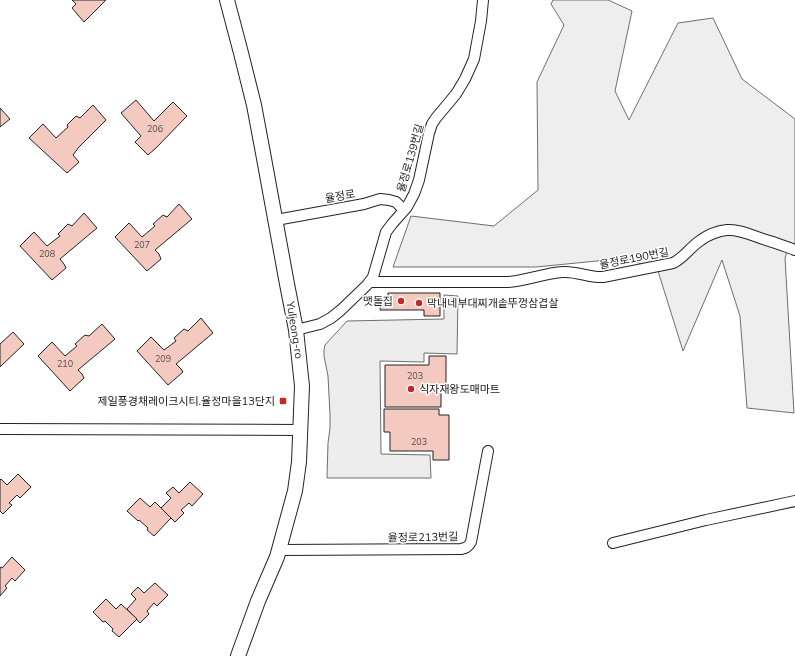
<svg xmlns="http://www.w3.org/2000/svg" width="795" height="656" font-family="Mulish,'Noto Sans KR',sans-serif">
  <rect width="100%" height="100%" fill="#fff"/>
  <path fill="#eee" stroke="#6f6f6f" d="M553,0H608L632,11L615,91L629,120L678,23L713,18L742,79L795,119V253L788,249L785,258L794,413L747,408L740,316L722,260L683,351L658,271L627,258L536,267H393L411,216L494,226L538,190L537,82L564,25L551,4Z"/>
  <path fill="#ededed" stroke="#6f6f6f" d="M444,295L458,296L457,354L424,353V362L380,361L381,454L430,455L431,478H327L328,443L330,428V415L328,376L324,356V350L325,345L347,321L444,319Z"/>
  <g fill="#f3c9c0" stroke="#222">
    <path d="M72,0H106L84,22L72,8L76,4Z"/>
    <path d="M136,100L154,121L173,102L187,116L156,148L148,155L135,142L141,136L121,113Z"/>
    <path d="M93,105L106,120L79,147L73,155L79,162L67,173L29,138L43,124L56,138L68,127L67,125L76,116L80,118Z"/>
    <path d="M0,108L10,119L0,127Z"/>
    <path d="M179,204L192,219L155,250L159,254L161,259L147,271L115,237L129,223L142,237L155,226L153,224L163,215L167,217Z"/>
    <path d="M84,213L97,228L60,259L64,264L66,268L52,280L20,246L34,232L47,246L60,236L58,234L68,224L72,226Z"/>
    <path d="M388,293H440V316H424V310H380L381,301H388Z"/>
    <path d="M201,318L213,333L176,364L181,369L183,372L168,385L137,351L151,337L164,350L176,341L174,338L184,329L188,331Z"/>
    <path d="M102,324L115,339L78,370L82,374L84,378L70,391L38,356L52,342L65,356L77,346L75,344L85,335L89,336Z"/>
    <path d="M13,332L24,344L0,367V344Z"/>
    <path d="M429,356H446V386H441V407H385V365H429Z"/>
    <path d="M384,409H439V415H449V460H433V451H390V432H384Z"/>
    <path d="M18,474L31,487L20,498L17,495L9,503L12,505L3,514L0,511V480L1,479L7,485Z"/>
    <path d="M190,482L203,494L192,506L189,503L181,510L184,513L175,522L161,508L171,498L166,493L173,487L179,493Z"/>
    <path d="M140,498L150,507L155,502L171,518L154,536L147,530L148,528L139,520L138,521L127,511Z"/>
    <path d="M12,557L25,570L15,581L12,578L5,586L7,588L0,596V567L2,568Z"/>
    <path d="M155,583L168,595L157,606L154,603L147,611L149,614L140,623L127,609L136,599L131,594L138,587L144,593Z"/>
    <path d="M106,599L116,609L121,604L137,619L119,637L112,631L113,629L105,621L103,622L93,612Z"/>
  </g>
  <g fill="none" stroke-linecap="round" stroke-linejoin="round">
    <defs>
      <g id="street">
        <path d="M276,220L364,204L380,199L389,200L396,202L404,210"/>
        <path d="M370,282H508C526,281 544,273 563,272C577,271 590,278 603,277L673,263C684,258 690,247 701,240C708,235 718,231 727,230C739,229 751,235 763,239C774,242 784,246 795,250"/>
        <path d="M296,330L320,324L331,318L341,310L367,285L373,277L386,232L392,224L407,207L414,194L419,180L429,133L432,124L436,118L456,94L465,79L474,59L481,21L483,0"/>
        <path d="M0,429L301,430"/>
        <path d="M613,543L706,520L795,501"/>
        <path d="M279,550L461,549C466,548 468,547 471,542L488,451"/>
      </g>
      <path id="secondary" d="M227,0L241,53L254,105L263,153L287,284L296,330L302,386L299,462L295,491L277,557L258,601L238,656"/>
    </defs>
    <use href="#street" stroke="#222" stroke-width="12"/>
    <use href="#secondary" stroke="#222" stroke-width="16"/>
    <use href="#street" stroke="#fff" stroke-width="10"/>
    <use href="#secondary" stroke="#fff" stroke-width="14"/>
  </g>
  <g fill="#c62828" stroke="#fff" stroke-width="1.5">
    <circle cx="401" cy="301" r="4"/>
    <circle cx="419" cy="303" r="4"/>
    <circle cx="411" cy="389" r="4"/>
    <rect x="279" y="397" width="8" height="8" rx="2"/>
  </g>
  <g text-anchor="middle" dominant-baseline="central" stroke-width="3" stroke-linejoin="round" paint-order="stroke">
    <g font-size="9" fill="#564c4a">
      <text x="155" y="128">206</text>
      <text x="142" y="244">207</text>
      <text x="47" y="253">208</text>
      <text x="163" y="358">209</text>
      <text x="65" y="363">210</text>
      <text x="415" y="375">203</text>
      <text x="419" y="441">203</text>
    </g>
    <g font-size="11" fill="#222" stroke="#fff">
      <text transform="translate(410 158) rotate(-74)">율정로139번길</text>
      <text transform="translate(340 196) rotate(-10)">율정로</text>
      <text transform="translate(634 258) rotate(-11)">율정로190번길</text>
      <text transform="translate(295 330) rotate(81)">Yuljeong-ro</text>
      <text transform="translate(423 537) rotate(-1)">율정로213번길</text>
    </g>
    <g font-size="11" fill="#222" stroke="#fff" text-anchor="end">
      <text x="393" y="301">맷돌집</text>
      <text x="427" y="303" text-anchor="start">막내네부대찌개솥뚜껑삼겹살</text>
      <text x="419" y="389" text-anchor="start">식자재왕도매마트</text>
      <text x="275" y="401">제일풍경채레이크시티.율정마을13단지</text>
    </g>
  </g>
</svg>
